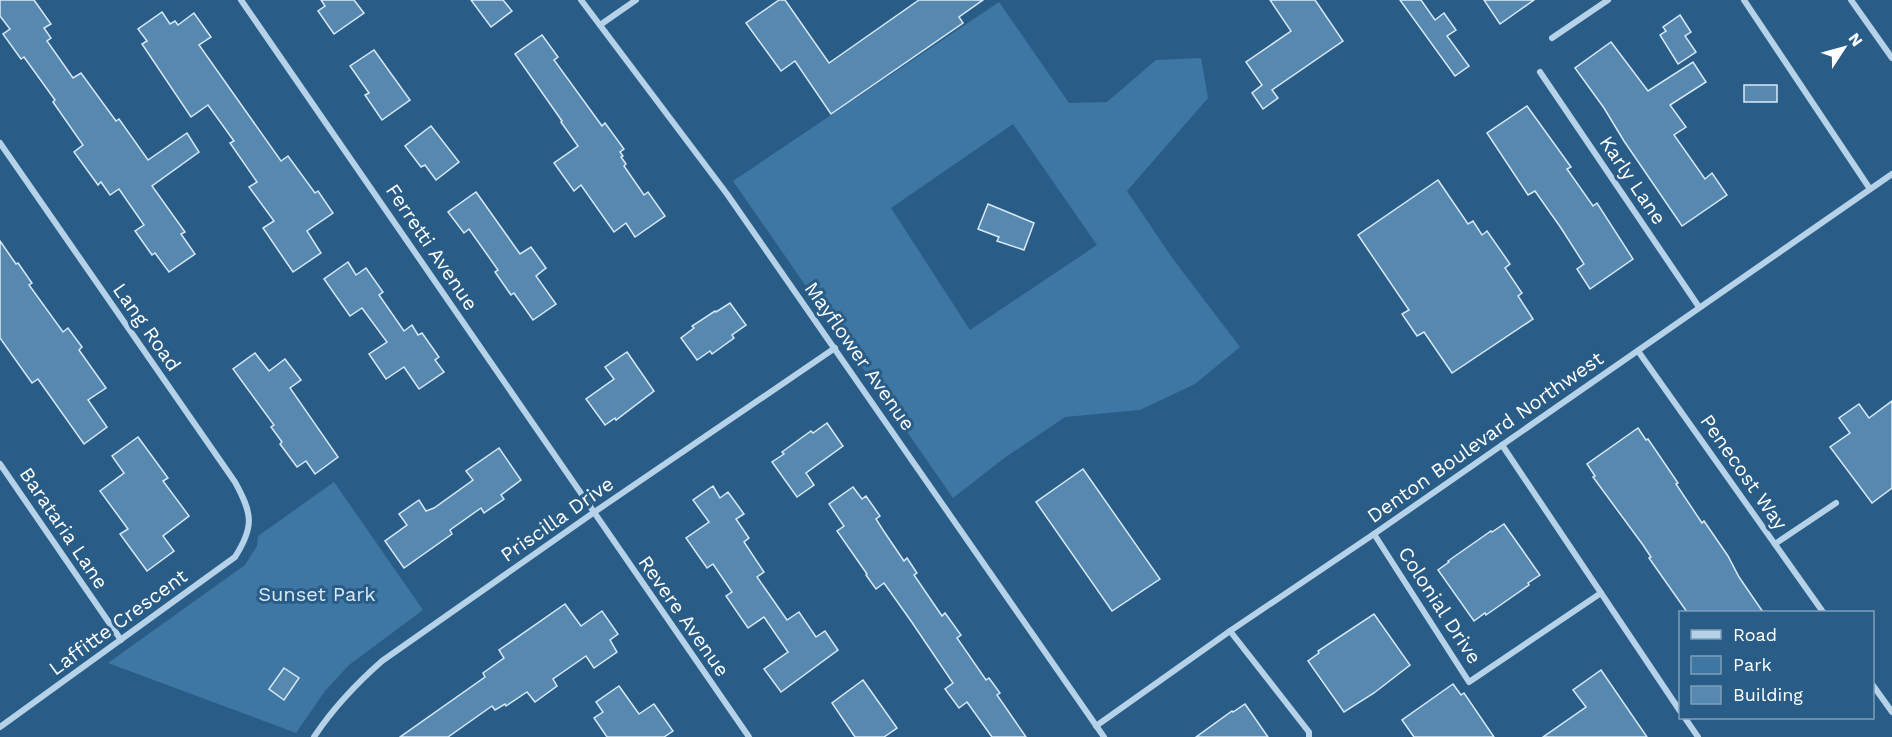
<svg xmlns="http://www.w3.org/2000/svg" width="1892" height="737" font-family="'Work Sans',sans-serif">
  <rect width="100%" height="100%" fill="#295d87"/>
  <g fill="#3e77a3" fill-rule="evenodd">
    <path d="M999,2L1069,103L1107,102L1156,60L1201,58L1208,98L1127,191L1173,259L1240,347L1195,384L1140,410L1065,417L1003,459L953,498L733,181ZM1013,124L1097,245L970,330L891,208Z"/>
    <path d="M334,482L423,610L349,665L325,691L296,733L108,663L245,565L257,546L258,536Z"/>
  </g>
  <g fill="#5688b0" stroke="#d8e9f6" stroke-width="1.5">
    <path d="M0,0H34L51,24L44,28L51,38L47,41L73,78L81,73L116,121L119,119L148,160L187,133L199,152L152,186L185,232L181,234L195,254L169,272L155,253L152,255L135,231L144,225L119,189L110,195L101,182L98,185L74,152L83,145L53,102L55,100L24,57L21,59L3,34L10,29L0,16Z"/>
    <path d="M321,0H354L364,13L334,34L318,11L325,6Z"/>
    <path d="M471,0H503L512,11L491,27Z"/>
    <path d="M779,0H785L829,63L919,0H983L959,17L963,23L831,114L795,61L781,71L746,23Z"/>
    <path d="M1270,0H1315L1343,41L1272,90L1278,98L1263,109L1252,93L1262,85L1246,62L1291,31Z"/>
    <path d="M1400,0H1421L1435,20L1444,13L1456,30L1447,36L1469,66L1455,76Z"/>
    <path d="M1484,0H1534L1500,24Z"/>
    <path d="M162,12L170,24L175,21L178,25L194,13L211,37L199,45L281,161L288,156L315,193L318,191L333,213L307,231L321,253L293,272L263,228L274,221L249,187L257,182L230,143L234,141L208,105L191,117L142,44L147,41L138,29Z"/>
    <path d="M1680,15L1691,32L1685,36L1696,52L1678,64L1660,35L1666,31L1663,27Z"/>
    <path d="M542,35L558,57L554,60L602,126L605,123L624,149L620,152L623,156L621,157L626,164L624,166L644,195L648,192L665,216L635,237L626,223L614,232L581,185L574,191L554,163L578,146L561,122L562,121L515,54Z"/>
    <path d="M1611,42L1648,91L1693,62L1706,82L1670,105L1686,127L1674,135L1705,179L1712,173L1727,195L1682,226L1624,141L1604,108L1575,68Z"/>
    <path d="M374,50L410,100L382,120L365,95L369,93L350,66Z"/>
    <rect x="1744" y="85" width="33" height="17"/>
    <path d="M1527,106L1571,167L1567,169L1593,206L1597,203L1633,259L1590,289L1577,269L1584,264L1561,228L1535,191L1528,195L1487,133Z"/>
    <path d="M431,126L459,162L436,180L425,165L421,167L405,146Z"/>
    <path d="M1438,180L1468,224L1473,221L1482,235L1487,231L1510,264L1505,268L1522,293L1518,296L1533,319L1452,373L1424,332L1417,336L1402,314L1409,310L1358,235Z"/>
    <path d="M476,192L520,254L531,247L546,268L536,276L556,304L533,320L514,293L511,295L495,272L498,270L469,229L464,233L448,212Z"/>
    <path d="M988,204L1034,223L1024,250L997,241L999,237L978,229Z"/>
    <path d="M0,241L16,264L18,263L32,283L29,285L63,332L68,328L82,347L79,350L106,388L88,400L107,427L84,444L38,379L32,383L0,338Z"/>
    <path d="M348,262L356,275L366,268L383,292L379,295L404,331L412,325L418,335L422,333L439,357L435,360L444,372L419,389L404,367L386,379L369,354L387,342L362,308L350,316L324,279Z"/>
    <path d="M730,303L746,325L732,335L734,338L712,354L710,351L697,360L681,338L694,328L692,326L715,311L716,312Z"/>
    <path d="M627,352L654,391L616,420L615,418L605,425L586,399L614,379L605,367Z"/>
    <path d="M255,353L269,371L285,359L301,380L290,388L338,457L315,474L306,461L297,467L280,444L282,442L271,427L274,425L233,369Z"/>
    <path d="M1892,401V488L1872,503L1830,447L1850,433L1839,418L1859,404L1869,418Z"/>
    <path d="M827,423L843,446L806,473L814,485L797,497L772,462L784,454L782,452L811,431L813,433Z"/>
    <path d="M1638,428L1646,440L1648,439L1678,483L1676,484L1702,523L1704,521L1728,556L1739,577L1763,612H1687L1649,558L1651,557L1643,545L1593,477L1595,476L1587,464Z"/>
    <path d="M138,437L168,478L163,481L189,516L163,536L174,551L147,571L120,534L128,529L100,491L124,473L112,456Z"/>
    <path d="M499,448L521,480L501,495L504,499L484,513L481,508L450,530L452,534L404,568L385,541L407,525L399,514L419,500L426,511L434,508L473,480L466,471Z"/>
    <path d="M1083,469L1160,579L1112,611L1036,502Z"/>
    <path d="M713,486L720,498L728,492L744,514L736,519L749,538L744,542L764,572L757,577L787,620L799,612L816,637L825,631L838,650L781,692L764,669L788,652L764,617L748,628L726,596L732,592L713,564L707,568L686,538L709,522L693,500Z"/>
    <path d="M853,487L862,499L866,496L880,516L876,519L883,530L904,561L907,558L917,573L914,575L942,616L945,613L961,635L957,638L986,680L989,678L1000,693L997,695L1026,737H992L967,702L959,708L945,689L953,683L911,621L884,583L876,589L866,575L867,574L837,531L844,526L829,504Z"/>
    <path d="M1504,524L1540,575L1528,583L1529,585L1486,615L1485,613L1474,621L1438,570L1449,562L1448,561L1491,531L1492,532Z"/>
    <path d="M565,604L581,626L602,611L618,634L610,640L617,652L594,668L586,656L553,679L557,686L535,702L527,692L506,706L505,704L495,710L492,706L448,737H400L485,677L483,673L504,658L499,650Z"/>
    <path d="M1374,614L1410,665L1374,693L1344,712L1308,661L1319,653L1318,651Z"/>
    <path d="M284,668L299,678L284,700L269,689Z"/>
    <path d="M1601,670L1647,737H1543L1586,707L1573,690Z"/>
    <path d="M863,680L897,728L884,737H855L832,703Z"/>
    <path d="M1453,684L1461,695L1464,693L1494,737H1414L1402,720Z"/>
    <path d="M619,686L639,714L654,704L673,731L664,737H607L594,718L603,712L596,702Z"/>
    <path d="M1245,704L1268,737H1196L1232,711L1233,712Z"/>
  </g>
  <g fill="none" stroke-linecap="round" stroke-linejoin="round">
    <g stroke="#b5d2e8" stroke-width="6">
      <path d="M241,0L749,737"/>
      <path d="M581,0L727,194L1104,737"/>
      <path d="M1744,0L1870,189"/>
      <path d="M1851,0L1892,58"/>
      <path d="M600,25L636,0"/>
      <path d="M1552,38L1608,0"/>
      <path d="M1540,72L1699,307"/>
      <path d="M0,143L235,482C252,513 255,526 235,557L0,727"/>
      <path d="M1638,351L1823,612"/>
      <path d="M1502,445L1680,711"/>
      <path d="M0,464L121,640"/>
      <path d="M1374,534L1469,682L1601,593"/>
      <path d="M1775,544L1836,503"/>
      <path d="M1230,631L1309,732V737"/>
      <path d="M1872,684L1892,712"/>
      <path d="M1685,718L1698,737"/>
      <path d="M1096,726L1230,631L1374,534L1892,174"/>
      <path d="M314,737C333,708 356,684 382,661L593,513L835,348"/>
    </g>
  </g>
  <g text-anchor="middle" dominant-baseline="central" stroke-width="6" stroke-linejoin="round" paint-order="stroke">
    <g font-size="20" fill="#fff" stroke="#295d87">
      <text transform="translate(1633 180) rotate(56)">Karly Lane</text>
      <text transform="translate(432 247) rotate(56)">Ferretti Avenue</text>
      <text transform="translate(147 327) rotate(55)">Lang Road</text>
      <text transform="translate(860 356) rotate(55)">Mayflower Avenue</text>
      <text transform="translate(1485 437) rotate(-35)">Denton Boulevard Northwest</text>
      <text transform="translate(1744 472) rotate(55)">Penecost Way</text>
      <text transform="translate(557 519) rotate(-35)">Priscilla Drive</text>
      <text transform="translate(64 528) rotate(56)">Barataria Lane</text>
      <text transform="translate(1440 605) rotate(57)">Colonial Drive</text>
      <text transform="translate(684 616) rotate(55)">Revere Avenue</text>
      <text transform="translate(118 622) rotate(-36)">Laffitte Crescent</text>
    </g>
    <g font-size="20" fill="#d8e9f6" stroke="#295d87">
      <text x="317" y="594">Sunset Park</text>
    </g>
  </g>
  <rect x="1679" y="611" width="195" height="108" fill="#295d87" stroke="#7f9eb7" stroke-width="1.5"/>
  <rect x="1691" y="630" width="30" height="9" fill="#b5d2e8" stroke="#7f9eb7" stroke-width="1.5"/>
  <text x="1733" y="641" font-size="18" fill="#ffffff">Road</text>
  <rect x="1691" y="656" width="30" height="18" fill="#3e77a3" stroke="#7f9eb7" stroke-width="1.5"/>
  <text x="1733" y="671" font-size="18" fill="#ffffff">Park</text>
  <rect x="1691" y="686" width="30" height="18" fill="#5688b0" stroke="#7f9eb7" stroke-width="1.5"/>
  <text x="1733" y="701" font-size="18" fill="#ffffff">Building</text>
  <g transform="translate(1844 48) rotate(54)" stroke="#295d87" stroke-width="4.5" paint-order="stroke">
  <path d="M0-4.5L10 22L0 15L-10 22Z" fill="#ffffff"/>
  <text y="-9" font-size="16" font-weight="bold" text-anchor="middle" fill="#ffffff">N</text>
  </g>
</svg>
